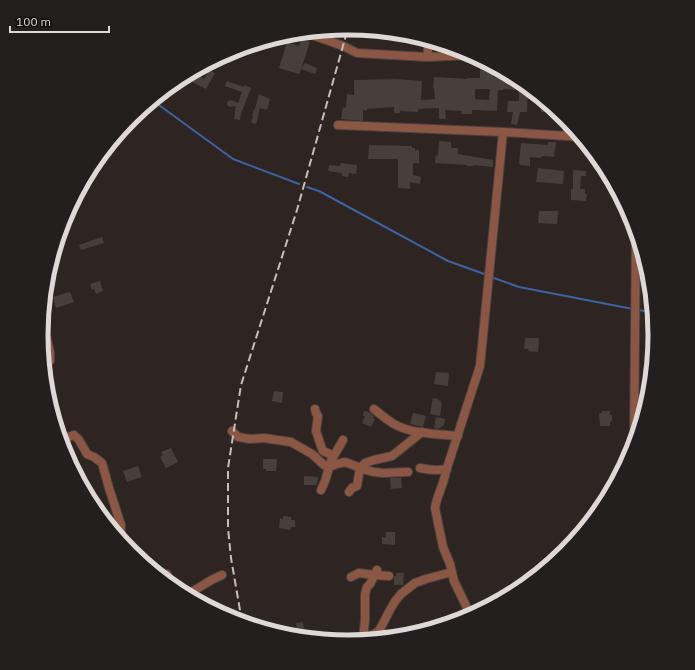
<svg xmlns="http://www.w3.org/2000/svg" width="695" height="670" font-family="'IBM Plex Sans',sans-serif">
  <rect width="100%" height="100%" fill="#2e2522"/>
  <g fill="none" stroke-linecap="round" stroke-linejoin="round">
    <g stroke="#3c64a2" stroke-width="2">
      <path d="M152,100L233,159L299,184"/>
      <path d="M307,187L319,191L448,261L487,275"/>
      <path d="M491,277L519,287L633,309"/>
      <path d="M638,310L652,312"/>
    </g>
  </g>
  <g fill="#483f3b" fill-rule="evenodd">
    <path d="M301,40L310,42L301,69L305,63L317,68L315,74L301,69L299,74L279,68L287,42L299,46Z"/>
    <path d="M480,65H485V68H494L493,77L516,79L519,80L518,83H522L528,88L527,112H520L517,125L511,124L513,112H507L508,101H519V90L503,89V90H498L497,111L472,110V114H461L462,111L445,110L446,119H439V108L418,109V112L400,111V113H394V107L367,109V111L363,110V121L341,119L343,107L346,108L347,94L354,95V80L395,79L422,81L421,100L435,99L434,88H433L434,77L467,79V78H480ZM475,89H490L489,100L475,99Z"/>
    <path d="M209,70L215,73L206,89L192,82L193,81L191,79L192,78L185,75L192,71L204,79Z"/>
    <path d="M227,81L244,87V85L251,88L241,114L240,120L234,119L236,106L230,107L227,105V102L231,100L238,103L242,92L225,86Z"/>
    <path d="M259,94L270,99L267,110L260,108L256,124L251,123L253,116H252L254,109H255Z"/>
    <path d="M541,99L547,103L558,112H541Z"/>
    <path d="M439,141L451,142V148H458V154L493,160V167L473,165V166H467V165L435,163L436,155L438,156Z"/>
    <path d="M548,142H556L554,157L542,156L541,158L530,157V166L521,165L519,164L521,143L548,145Z"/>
    <path d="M369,145L412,146V148H415V150H419V163H413V175L421,177L420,184L410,182V189L398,188V159H368Z"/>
    <path d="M341,163L357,165L356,174L349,173L348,177L342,176V173L328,171L329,165L340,166Z"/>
    <path d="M538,168L564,171L563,184L536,182Z"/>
    <path d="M573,170L586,171V176H581L580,189H585V194H587L586,201L571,200V189H573Z"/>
    <path d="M539,211H558L557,224L538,223Z"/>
    <path d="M102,237L104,243L81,250L79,245Z"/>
    <path d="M100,281L103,291L96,294L94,289L92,290L90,284Z"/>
    <path d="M70,292L74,302L56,308L53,297Z"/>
    <path d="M525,338H539L538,352L528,351L529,349H524Z"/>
    <path d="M436,372L449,373L448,386L434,384Z"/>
    <path d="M274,391L283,392L282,403L272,401Z"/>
    <path d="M433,398L438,399V400L441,401V403H442L440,416L430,414Z"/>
    <path d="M364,411L369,412L374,416L373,418L375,419L371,427L362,423L365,416H363Z"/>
    <path d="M602,411H610V415H612V421L610,422V426H600L599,413H602Z"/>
    <path d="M413,413L426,416L423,427L410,424Z"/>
    <path d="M436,417L445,419L444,425L438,429L434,428Z"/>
    <path d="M171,448L178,462L166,468L160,457L163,455L161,452Z"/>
    <path d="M263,459H277L276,471H266V469H263Z"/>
    <path d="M138,466L142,477L127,482L123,471Z"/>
    <path d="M304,476L318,477L317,485H304Z"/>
    <path d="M390,478H401L402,488L391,489Z"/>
    <path d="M283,516L291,517V520H295V527H291L290,530L279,528L280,518L283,519Z"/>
    <path d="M386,532H395V545L382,544V537L386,538Z"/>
    <path d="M396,573H404L403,585H394V576H396Z"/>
    <path d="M303,622L305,638L298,637L296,623Z"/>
  </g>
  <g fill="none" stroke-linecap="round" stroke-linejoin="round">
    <defs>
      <g id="minor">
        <path d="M304,32L343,46L357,53L427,57L472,55"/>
        <path d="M240,50V48"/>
        <path d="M427,57L429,40"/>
        <path d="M338,125L503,132L567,136L568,122"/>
        <path d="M567,136L580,137"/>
        <path d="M42,319L50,352V361L44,366"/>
        <path d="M315,409L316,413L318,416L316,431L322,449L323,451L330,454L332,458"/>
        <path d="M374,409C380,414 387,420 394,424C411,434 438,434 458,436"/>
        <path d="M232,431L238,437L250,439L264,438L291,442L312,454L324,465L329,467L337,464L345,462L366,470L374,472L383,473L408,472"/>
        <path d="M60,440L74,435L79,440L87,454L94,457L102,463L109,488L121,525L120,540"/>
        <path d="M634,442L636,232"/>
        <path d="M420,468C429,470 437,471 447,469"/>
        <path d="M321,490L325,481L331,461L343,440"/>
        <path d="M349,492L352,488L357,486L360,468L365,463L374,460L392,456L422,432"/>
        <path d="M167,574L170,585"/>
        <path d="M351,577L359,573L374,575L389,576"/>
        <path d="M186,595C198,589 209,580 222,575"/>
        <path d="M471,616L454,581L450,564L443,547L435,508C437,495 444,484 446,471L480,366L503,132"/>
        <path d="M363,639L365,620V594L367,587L370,584L377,570"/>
        <path d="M359,641L372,635L379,631L391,608L396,600L401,594L415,583L426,579L452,572"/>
      </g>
    </defs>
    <use href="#minor" stroke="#4a423f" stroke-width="10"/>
    <use href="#minor" stroke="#8b5744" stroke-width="8"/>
    <path stroke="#c4bebc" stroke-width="2" stroke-dasharray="8 4" stroke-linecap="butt" d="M242,622L231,558L228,528V468L241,385L297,210L348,28"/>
  </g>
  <path d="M0 0H695V670H0ZM48 335a300 300 0 1 1 600 0a300 300 0 1 1-600 0Z" fill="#231f1e" fill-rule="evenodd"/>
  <path fill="none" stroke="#ded8d6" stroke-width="5" d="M48 335a300 300 0 1 1 600 0a300 300 0 1 1-600 0Z"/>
  <path d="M10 26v6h99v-6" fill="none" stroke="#ded8d6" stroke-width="2"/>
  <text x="16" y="26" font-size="12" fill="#ded8d6" stroke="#130f0e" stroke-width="3" paint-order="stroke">100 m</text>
</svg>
